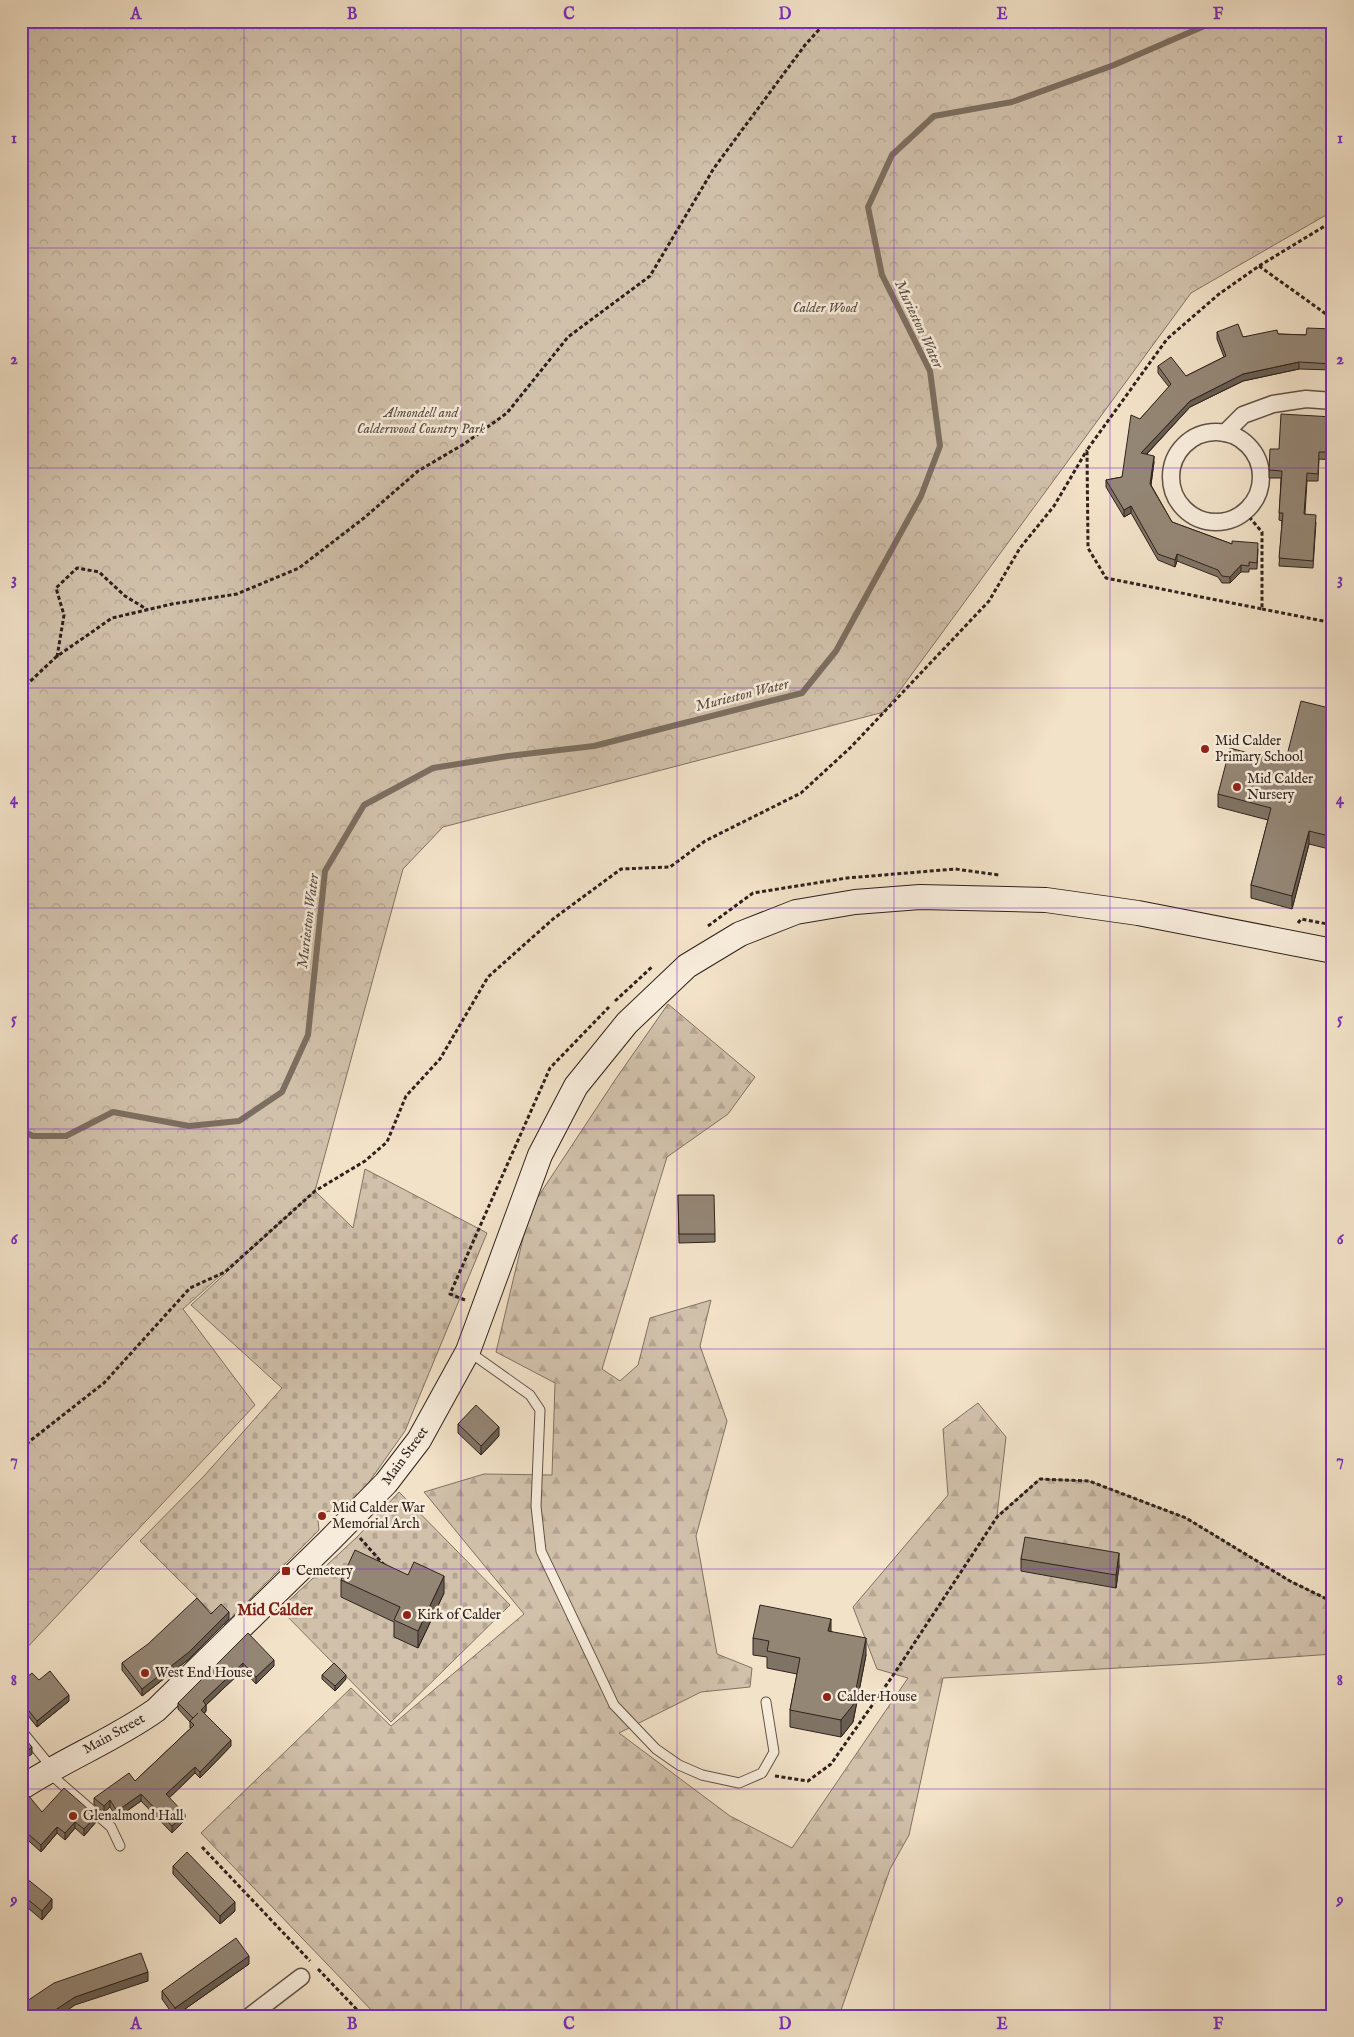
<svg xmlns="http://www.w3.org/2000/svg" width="1354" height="2037" font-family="'IM FELL English',serif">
  <defs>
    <pattern id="forest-firs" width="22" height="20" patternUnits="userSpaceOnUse" patternTransform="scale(1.25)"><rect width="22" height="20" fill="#d1c1ab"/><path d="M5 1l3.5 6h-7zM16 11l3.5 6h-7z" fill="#b4a693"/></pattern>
    <pattern id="cemetery-stones" width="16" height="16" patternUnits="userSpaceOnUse" patternTransform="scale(1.25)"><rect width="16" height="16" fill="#d1c1ab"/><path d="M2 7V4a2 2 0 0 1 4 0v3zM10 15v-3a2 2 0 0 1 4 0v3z" fill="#b4a693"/></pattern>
    <pattern id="park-crowns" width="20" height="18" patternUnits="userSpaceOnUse" patternTransform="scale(1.25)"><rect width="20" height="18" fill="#d1c1ab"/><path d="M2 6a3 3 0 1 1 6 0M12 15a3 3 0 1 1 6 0" fill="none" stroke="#b4a693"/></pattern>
  </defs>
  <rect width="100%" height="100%" fill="#f2e2c8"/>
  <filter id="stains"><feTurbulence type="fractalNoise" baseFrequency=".004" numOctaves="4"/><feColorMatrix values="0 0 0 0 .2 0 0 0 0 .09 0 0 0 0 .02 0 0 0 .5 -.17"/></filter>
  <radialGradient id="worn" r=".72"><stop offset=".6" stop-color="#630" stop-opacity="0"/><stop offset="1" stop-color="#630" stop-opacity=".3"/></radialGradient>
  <path fill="url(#forest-firs)" stroke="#807264" d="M668,1004L755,1077L728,1114L667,1157L602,1369L620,1381L638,1365L650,1318L711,1300L700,1346L727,1421L696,1536L717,1654L752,1668L750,1687L701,1692L619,1733L730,1816L792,1848L908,1678L877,1669L853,1607L948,1495L943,1429L978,1403L1006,1437L997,1516L1040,1479L1089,1481L1186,1518L1290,1581L1333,1602V1654L1206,1663L943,1678L909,1835L890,1869L839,2016H377L201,1833L351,1688L391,1726L524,1614L424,1492L484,1474L552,1475L555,1383L496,1352L530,1209L615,1080Z"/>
  <g fill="url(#cemetery-stones)" stroke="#807264">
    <path d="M365,1169L487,1233L405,1431L362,1492L338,1513L328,1511L318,1520L319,1530L224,1625L140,1541L204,1476L282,1388L191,1305L315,1191L353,1228Z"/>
    <path d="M399,1492L510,1605L391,1722L280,1609L358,1536Z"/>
  </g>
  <path fill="url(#park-crowns)" stroke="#807264" d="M21,21H1333V211L1191,293L884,712L443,827L403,869L315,1191L183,1309L255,1405L21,1654Z"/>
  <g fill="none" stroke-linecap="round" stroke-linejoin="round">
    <path stroke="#7c6e60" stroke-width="6" d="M21,1130L33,1136H66L113,1112L189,1126L239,1121L282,1092L308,1035L325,871L364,805L433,768L508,756L594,746L802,693L836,651L921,496L940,446L930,371L882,275L868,207L892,155L934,116L1012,102L1114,65L1216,21"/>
    <defs>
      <g id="lane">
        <path d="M468,1351L530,1395L540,1410L536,1506L541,1551L614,1705L656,1749L679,1765L702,1775L739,1783L762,1773L774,1752L766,1702"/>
        <path d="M21,1730L52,1768"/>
        <path d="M49,1773L111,1827L120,1846"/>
      </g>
      <g id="street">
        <circle cx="1216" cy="477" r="45"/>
        <path d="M1225,433L1243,415L1273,404L1306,399L1333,401"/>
        <path d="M250,2016L301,1977"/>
      </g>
      <path id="secondary" d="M21,1788C65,1759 114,1740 156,1710L330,1540L386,1483L419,1440L468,1351L540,1155L576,1086L627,1023L687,966L740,934L796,912L855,902L920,897L1046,900L1138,913L1333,951"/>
    </defs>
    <use href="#lane" stroke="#605247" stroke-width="11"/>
    <use href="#street" stroke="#605247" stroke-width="19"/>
    <use href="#secondary" stroke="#2f221c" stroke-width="26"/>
    <g stroke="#2f221c" stroke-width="3" stroke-dasharray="4 2.5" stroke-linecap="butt">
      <path d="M1259,266L1333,319"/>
      <path d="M1245,512L1262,532V609L1106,578L1088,548L1087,450L1167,339L1219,294L1259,266L1333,221"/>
      <path d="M1262,609L1333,623"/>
      <path d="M57,657L64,615L56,588L77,568L99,572L125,596L148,610"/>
      <path d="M21,690L56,657L112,618L172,604L237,594L299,568L364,518L418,471L464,444L507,413L568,337L650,276L714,168L805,45L827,21"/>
      <path d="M1298,923L1301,919L1333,925"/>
      <path d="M708,926L753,893L847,878L955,869L999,875"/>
      <path d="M615,1001L653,966"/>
      <path d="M465,1300L450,1294L550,1068L609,1007"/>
      <path d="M21,1448L104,1383L190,1288L225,1272L315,1191L365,1161L387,1142L406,1096L440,1059L488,977L553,919L621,869L670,867L705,841L801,793L851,747L989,601L1020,548L1054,506L1087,450"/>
      <path d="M360,1538L384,1565"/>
      <path d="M775,1776L808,1781L831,1764L894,1674L997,1517L1040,1479L1089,1481L1186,1518L1290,1581L1333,1602"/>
      <path d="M202,1847L310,1961"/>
      <path d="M318,1969L363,2016"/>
    </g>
    <use href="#lane" stroke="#f7ecdb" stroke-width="9"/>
    <use href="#street" stroke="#f7ecdb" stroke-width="16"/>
    <use href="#secondary" stroke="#f7ecdb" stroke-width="24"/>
  </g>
  <g fill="#7f7365" stroke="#2f221c">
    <path d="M1333,329V370L1299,369L1243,381L1190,407L1147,454L1154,462L1151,485L1172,522L1232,544L1258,549L1257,569H1249V572H1241L1230,583H1222L1218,577L1177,561L1175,567L1158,560L1131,513L1124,517L1106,487V480L1122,477L1140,419L1169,387L1158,373V366L1186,376L1224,357L1217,339V332L1243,337L1278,334L1306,335Z"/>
    <path d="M1333,417V460L1319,459L1318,481H1307L1305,514L1316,522L1313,568L1279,566L1282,521L1279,520L1281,478H1269V470L1279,449Z"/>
    <path d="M1333,709V850L1309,844L1292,909L1251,898V885L1268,820L1218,807V794L1285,763Z"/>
    <path d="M678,1195L715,1234V1242L679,1243Z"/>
    <path d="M458,1424L499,1436L481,1455L458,1433Z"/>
    <path d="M1021,1559L1119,1566L1116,1588L1021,1571Z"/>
    <path d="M408,1575L444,1593L418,1648L394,1637V1622L341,1597V1580Z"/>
    <path d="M211,1614L229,1619L189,1659L142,1696L122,1670V1663Z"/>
    <path d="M831,1631L866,1655L853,1722L841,1737L790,1727V1710L797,1674L767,1668V1657L753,1655V1638Z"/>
    <path d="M248,1633L274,1666L256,1684L243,1670L206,1705V1711L204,1714L231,1746L200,1778L195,1773L169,1798L185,1820L172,1833L141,1801L117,1818L110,1807L104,1813L94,1804V1798L135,1781L191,1728H190V1722L178,1709V1703Z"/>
    <path d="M21,1671L26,1678L39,1680L69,1701L37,1727L21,1707Z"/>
    <path d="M322,1675L346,1679L335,1691L322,1679Z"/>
    <path d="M21,1800L42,1812L96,1822L84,1836L75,1828L65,1840L57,1833L41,1852L21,1834Z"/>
    <path d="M173,1866L235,1911L220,1924L173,1874Z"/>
    <path d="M21,1874L52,1908L42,1920L21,1902Z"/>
    <path d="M249,1964L175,2016H174L162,1999V1991Z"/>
  </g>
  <g fill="#685e52" stroke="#2f221c">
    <path d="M1299,362V369L1243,381L1190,407L1141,460V453L1190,401L1243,374Z"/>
    <path d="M1154,456V462L1150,491V484Z"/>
    <path d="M1131,506V513L1124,517V510Z"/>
    <path d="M1177,554V561L1175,567V560Z"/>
    <path d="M1241,565V572L1230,583V577Z"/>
    <path d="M1309,831V844L1292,909V896Z"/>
    <path d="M499,1427V1436L481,1455V1446Z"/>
    <path d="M1119,1553V1566L1116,1588V1575Z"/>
    <path d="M444,1576V1593L418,1648V1631Z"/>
    <path d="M229,1612V1619L189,1659L142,1696V1689Z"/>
    <path d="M831,1619V1636L828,1631Z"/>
    <path d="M866,1638V1655L853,1722L841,1737V1720Z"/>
    <path d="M274,1660V1666L256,1684V1677Z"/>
    <path d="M243,1663V1670L206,1705V1711L201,1717V1710L203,1701Z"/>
    <path d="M346,1675V1679L335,1691V1686Z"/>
    <path d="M69,1695V1701L37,1727V1721Z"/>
    <path d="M231,1740V1746L200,1778V1772Z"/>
    <path d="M32,1747V1754L21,1762V1756Z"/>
    <path d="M195,1767V1773L166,1801V1794Z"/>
    <path d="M141,1794V1801L117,1818V1811Z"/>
    <path d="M110,1800V1807L104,1813V1806Z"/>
    <path d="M185,1814V1820L172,1833V1826Z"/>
    <path d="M96,1816V1822L84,1836V1829Z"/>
    <path d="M75,1822V1828L65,1840V1833Z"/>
    <path d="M57,1827V1833L41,1852V1845Z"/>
    <path d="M52,1899V1908L42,1920V1911Z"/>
    <path d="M235,1902V1911L220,1924V1916Z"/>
    <path d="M249,1956V1964L175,2016V2008Z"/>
    <path d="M148,1972V1981L75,2005L59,2016H46L75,1997Z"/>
  </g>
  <g fill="#948675" stroke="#2f221c">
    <path d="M1238,324L1243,337L1277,330L1278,334L1306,335L1307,328L1333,329V364L1299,362L1243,374L1190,401L1141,453L1154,456L1150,484L1172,522L1232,544V541L1258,543L1257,563L1249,562V566L1241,565L1230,577L1222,576L1218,570L1177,554L1175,560L1158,554L1131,506L1124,510L1106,480L1122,477L1131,415L1140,419L1171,384L1158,366L1171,357L1186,376L1226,356L1217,332Z"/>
    <path d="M1281,414L1333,417V452H1319L1318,474L1307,473L1304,514L1316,515L1313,561L1279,558L1283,513H1279L1282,471L1269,470L1270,449H1279Z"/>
    <path d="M1301,701L1333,709V837L1309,831L1292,896L1251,885L1271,808L1218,794L1230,748L1285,763Z"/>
    <path d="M678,1195H714L715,1234H679Z"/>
    <path d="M476,1405L499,1427L481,1446L458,1424Z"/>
    <path d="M1025,1537L1119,1553L1116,1575L1021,1559Z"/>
    <path d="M355,1550L408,1575L414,1562L444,1576L418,1631L394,1620L400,1607L341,1580Z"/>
    <path d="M197,1598L211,1614L221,1604L229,1612L189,1652L142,1689L122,1663L148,1644Z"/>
    <path d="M760,1605L831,1619L828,1631L866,1638L853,1705L841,1720L790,1710L800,1658L767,1651L769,1641L753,1638Z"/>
    <path d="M248,1633L274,1660L256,1677L243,1663L203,1701L206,1705L201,1710L231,1740L200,1772L195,1767L166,1794L185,1814L172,1826L141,1794L117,1811L110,1800L104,1806L94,1798L129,1773L135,1781L194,1725L190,1721L198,1713L193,1718L178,1703Z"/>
    <path d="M334,1663L346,1675L335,1686L322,1675Z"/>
    <path d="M21,1671L26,1678L32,1673L39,1680L50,1671L69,1695L37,1721L21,1701Z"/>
    <path d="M21,1734L32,1747L21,1756Z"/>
    <path d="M64,1788L96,1816L84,1829L75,1822L65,1833L57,1827L41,1845L21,1828V1800L28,1795L42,1812Z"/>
    <path d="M187,1852L235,1902L220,1916L173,1866Z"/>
    <path d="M21,1874L52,1899L42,1911L21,1894Z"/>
    <path d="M236,1938L249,1956L175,2008L162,1991Z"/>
    <path d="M141,1953L148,1972L75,1997L46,2016H21V2005L54,1983Z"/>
  </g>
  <path fill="none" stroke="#7b2cbf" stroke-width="1" stroke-opacity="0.55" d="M244,21V2016M461,21V2016M677,21V2016M894,21V2016M1110,21V2016M21,248H1333M21,468H1333M21,688H1333M21,908H1333M21,1129H1333M21,1349H1333M21,1569H1333M21,1789H1333"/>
  <g fill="#8f2418" stroke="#f7ecdb" stroke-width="2">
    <circle cx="1205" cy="749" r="5"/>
    <circle cx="1237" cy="787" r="5"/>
    <circle cx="322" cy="1516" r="5"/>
    <rect x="281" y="1566" width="10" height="10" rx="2.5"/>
    <circle cx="407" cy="1615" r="5"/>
    <circle cx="145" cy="1673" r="5"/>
    <circle cx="827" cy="1697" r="5"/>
    <circle cx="73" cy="1816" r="5"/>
  </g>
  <g text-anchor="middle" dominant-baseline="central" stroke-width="5" stroke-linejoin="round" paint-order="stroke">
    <g font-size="14" font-style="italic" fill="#584a40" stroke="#f7ecdb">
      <text x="825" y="308">Calder Wood</text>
      <text x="421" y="413">Almondell and<tspan x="421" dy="16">Calderwood Country Park</tspan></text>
    </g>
    <g font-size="14" fill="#2f221c" stroke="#f7ecdb" text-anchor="start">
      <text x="1215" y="741">Mid Calder<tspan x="1215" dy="16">Primary School</tspan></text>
      <text x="1247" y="779">Mid Calder<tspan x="1247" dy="16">Nursery</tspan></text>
      <text x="332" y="1508">Mid Calder War<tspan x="332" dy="16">Memorial Arch</tspan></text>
      <text x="296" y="1571">Cemetery</text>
      <text x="417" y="1615">Kirk of Calder</text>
      <text x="155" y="1673">West End House</text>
      <text x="837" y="1697">Calder House</text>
      <text x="83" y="1816">Glenalmond Hall</text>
    </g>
    <g font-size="14" fill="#2f221c" stroke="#f7ecdb">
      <text transform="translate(405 1456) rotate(-54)">Main Street</text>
      <text transform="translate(114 1734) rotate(-29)">Main Street</text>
    </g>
    <g font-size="15" font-style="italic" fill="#5c4e44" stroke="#f7ecdb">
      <text transform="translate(919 324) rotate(65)">Murieston Water</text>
      <text transform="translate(742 695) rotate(-14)">Murieston Water</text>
      <text transform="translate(308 921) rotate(-83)">Murieston Water</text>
    </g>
    <g font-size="16" font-weight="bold" fill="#7a1f14" stroke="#f7ecdb">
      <text x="275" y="1611">Mid Calder</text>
    </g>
  </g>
  <rect width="1354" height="2037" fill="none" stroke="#f2e2c8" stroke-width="55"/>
  <rect x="28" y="28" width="1298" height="1982" fill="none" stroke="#7b2cbf" stroke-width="2"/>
  <g font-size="16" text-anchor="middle" font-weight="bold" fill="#7b2cbf">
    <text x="136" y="19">A</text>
    <text x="352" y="19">B</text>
    <text x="569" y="19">C</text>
    <text x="785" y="19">D</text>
    <text x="1002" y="19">E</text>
    <text x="1218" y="19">F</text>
    <text x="14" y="143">1</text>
    <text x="1340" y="143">1</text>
    <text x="14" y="364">2</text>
    <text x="1340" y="364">2</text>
    <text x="14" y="584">3</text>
    <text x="1340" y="584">3</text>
    <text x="14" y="804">4</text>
    <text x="1340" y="804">4</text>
    <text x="14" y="1024">5</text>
    <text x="1340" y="1024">5</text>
    <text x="14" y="1244">6</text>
    <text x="1340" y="1244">6</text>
    <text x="14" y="1465">7</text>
    <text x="1340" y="1465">7</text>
    <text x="14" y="1685">8</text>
    <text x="1340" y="1685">8</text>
    <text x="14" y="1905">9</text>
    <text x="1340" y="1905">9</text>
    <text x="136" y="2029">A</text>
    <text x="352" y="2029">B</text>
    <text x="569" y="2029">C</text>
    <text x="785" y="2029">D</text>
    <text x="1002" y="2029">E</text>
    <text x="1218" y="2029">F</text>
  </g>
  <rect width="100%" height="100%" filter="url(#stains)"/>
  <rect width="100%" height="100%" fill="url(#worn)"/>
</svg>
